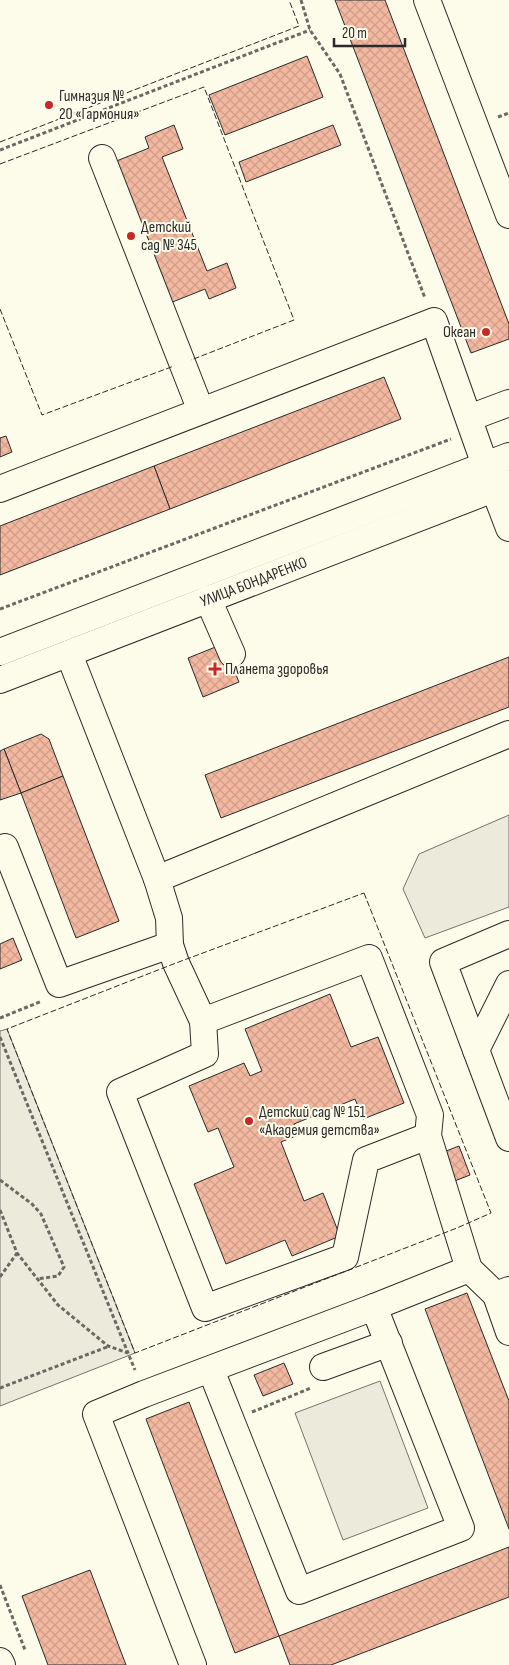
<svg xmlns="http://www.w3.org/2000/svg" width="509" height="1665" font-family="'Sofia Sans Condensed',sans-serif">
  <defs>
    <pattern id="building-cross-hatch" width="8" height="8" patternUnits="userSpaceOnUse" patternTransform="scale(1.25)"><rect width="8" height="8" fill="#f2b8a0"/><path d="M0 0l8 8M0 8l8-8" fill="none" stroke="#d09e8a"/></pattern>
  </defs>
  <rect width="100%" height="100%" fill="#fdfbea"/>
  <g fill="#ecebdb" stroke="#74746e">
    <path d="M7,1029L135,1353L0,1406V1031Z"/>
    <path d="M380,1381L428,1508L343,1540L295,1413Z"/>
  </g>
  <path fill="#eceadb" stroke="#74746e" d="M509,815V907L425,938L403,889L419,854Z"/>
  <g fill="url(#building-cross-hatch)" stroke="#2b2b2b">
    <path d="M335,0H385L509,324V339L471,353Z"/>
    <path d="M307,56L323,97L225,135L209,95Z"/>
    <path d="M174,125L183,149L162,157L207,271L227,263L236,288L209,299L205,289L170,303L114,162L149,148L145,137Z"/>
    <path d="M333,125L341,145L246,182L239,162Z"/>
    <path d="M384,377L401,419L170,509L154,466Z"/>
    <path d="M6,436L12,452L0,457V438Z"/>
    <path d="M154,466L170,509L0,575V526Z"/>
    <path d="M223,644L239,682L203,697L188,658Z"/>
    <path d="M509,657V707L221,818L205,775Z"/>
    <path d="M41,734L49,739L63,776L21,793L4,749Z"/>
    <path d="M4,749L21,793L0,800V751Z"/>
    <path d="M63,776L119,921L76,938L21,793Z"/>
    <path d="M13,938L22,960L0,969V944Z"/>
    <path d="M330,994L351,1047L378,1037L404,1103L363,1119L355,1099L294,1124L298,1135L281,1142L304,1201L323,1193L340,1236L292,1256L285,1240L226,1264L194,1184L234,1167L218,1128L208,1132L189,1086L244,1063L250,1076L262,1071L245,1029Z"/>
    <path d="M459,1146L470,1175L452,1182L441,1153Z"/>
    <path d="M467,1293L509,1401V1529L425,1309Z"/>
    <path d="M284,1363L293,1384L263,1396L254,1375Z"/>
    <path d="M189,1402L279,1636L235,1653L146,1419Z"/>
    <path d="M509,1547V1597L331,1665H290L279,1636Z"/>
    <path d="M90,1570L126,1665H48L22,1596Z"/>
  </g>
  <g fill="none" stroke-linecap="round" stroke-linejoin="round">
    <defs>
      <g id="minor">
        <path d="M427,0L509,215"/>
        <path d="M102,158L201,411"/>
        <path d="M469,418L509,403"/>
        <path d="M0,489L434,321L485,465L509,528"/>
        <path d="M208,599L232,654"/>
        <path d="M0,652L509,456"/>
        <path id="s1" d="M0,680L509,483"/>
        <path d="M0,849L5,847L59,984L170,945L169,918L157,879L69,654"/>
        <path d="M157,879L509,734"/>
        <path d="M170,945L176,963L203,1021"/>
        <path d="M509,984L476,1050L509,1138"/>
        <path d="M476,1050L443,962L509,934"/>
        <path d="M428,1136L366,1160L345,1257L205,1308L120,1092L205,1054L203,1021L369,958L430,1115L428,1136L469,1269"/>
        <path d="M496,1295L509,1332"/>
        <path d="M374,1307L469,1269L496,1295L509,1290"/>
        <path d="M323,1367L389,1343"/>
        <path d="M0,1661L2,1665"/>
        <path d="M193,1665L96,1414L144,1394L374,1307L461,1528L299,1591L211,1370"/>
      </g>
    </defs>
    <use href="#minor" stroke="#2b2b2b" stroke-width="28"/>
    <g stroke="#6a6964" stroke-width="3" stroke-dasharray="4 2.5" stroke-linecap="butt">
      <path d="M301,0L310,30L340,74L425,298"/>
      <path d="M498,117L509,113"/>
      <path d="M0,150L310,30"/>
      <path d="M0,609L451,439"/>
      <path d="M0,1018L42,1001"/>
      <path d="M0,1037L128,1353"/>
      <path d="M0,1180L32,1204L41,1214L64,1267L58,1276L37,1279"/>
      <path d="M0,1210L17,1253L58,1305L108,1346L128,1353L135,1370"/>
      <path d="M0,1277L17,1253"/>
      <path d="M0,1388L107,1347"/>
      <path d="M252,1412L311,1388"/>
      <path d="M0,1585L25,1650"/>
    </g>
    <use href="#minor" stroke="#fdfbea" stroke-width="26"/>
    <g stroke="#2b2b2b" stroke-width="1" stroke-dasharray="6 2.5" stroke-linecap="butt">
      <path d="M0,142L299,26L289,0"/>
      <path d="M0,164L204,87L294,320L191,360"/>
      <path d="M0,309L42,415L174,366"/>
      <path d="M364,893L491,1213L457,1228L135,1353L7,1029L176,963Z"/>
    </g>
  </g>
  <g fill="#c62828" stroke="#fdfbea" stroke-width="2">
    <circle cx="49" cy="105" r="5"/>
    <circle cx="131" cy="236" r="5"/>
    <circle cx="486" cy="332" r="5"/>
    <path d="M212.5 661.5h5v5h5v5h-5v5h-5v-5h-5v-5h5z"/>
    <circle cx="249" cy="1121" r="5"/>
  </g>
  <g text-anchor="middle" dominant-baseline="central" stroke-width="4" stroke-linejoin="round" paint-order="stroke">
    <g font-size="16" fill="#2b2b2b" stroke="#fdfbea" text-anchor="start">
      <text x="59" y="96">Гимназия №<tspan x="59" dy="18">20 «Гармония»</tspan></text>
      <text x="141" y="227">Детский<tspan x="141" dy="18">сад № 345</tspan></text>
      <text x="476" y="332" text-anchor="end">Океан</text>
      <text x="225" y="669">Планета здоровья</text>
      <text x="259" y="1112">Детский сад № 151<tspan x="259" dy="18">«Академия детства»</tspan></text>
    </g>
    <g font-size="16" fill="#2b2b2b" stroke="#fdfbea">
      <text stroke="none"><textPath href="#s1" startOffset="272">УЛИЦА БОНДАРЕНКО</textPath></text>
    </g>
  </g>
  <path d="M334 38v8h71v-8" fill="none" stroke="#2b2b2b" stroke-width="2.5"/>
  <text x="342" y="38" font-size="15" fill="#2b2b2b" stroke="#fdfbea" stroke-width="4" paint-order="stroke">20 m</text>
</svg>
